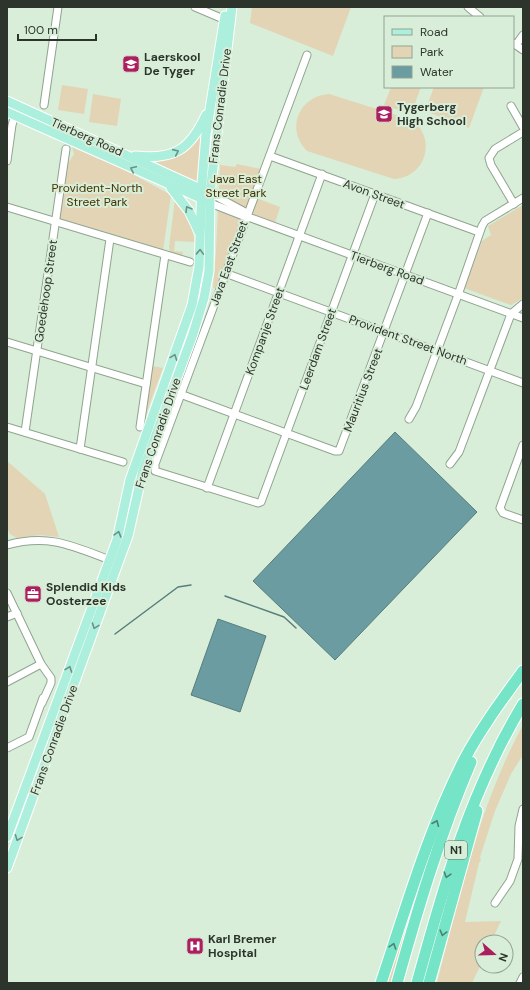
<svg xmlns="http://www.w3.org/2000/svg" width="530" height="990" font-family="'DM Sans',sans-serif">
  <rect width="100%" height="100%" fill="#d8eed8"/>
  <g fill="#e2d4b5">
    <path d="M252,7H351L333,56L250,23Z"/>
    <path d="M62,85L88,89L84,114L58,110Z"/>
    <path d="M391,87H421L411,114L384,105Z"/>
    <path d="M434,87H484L469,128L425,111Z"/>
    <path d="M93,94L121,99L117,126L89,122Z"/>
    <path d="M329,94L412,120C437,139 426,177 394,179L307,151C285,129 299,96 329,94Z"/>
    <path d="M203,128L198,182L171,171L154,161L164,159Z"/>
    <path d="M72,147L123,169L171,195L163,251L59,219L67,165L74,154Z"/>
    <path d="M237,164L261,169L216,288H213L216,252L220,165L235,167Z"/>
    <path d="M175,199L190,220L195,242L175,241L174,251L183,252L182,256L170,252L169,247Z"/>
    <path d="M259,199L280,207L275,223L253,214L256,201Z"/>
    <path d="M523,205V298L511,305L464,288L482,241L491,235L488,226Z"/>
    <path d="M206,241V256L201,295L119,545L132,485L204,254Z"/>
    <path d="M152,366L163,368L146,414Z"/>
    <path d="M7,461L45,494L59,537L40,535L17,538L10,534L7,527Z"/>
    <path d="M523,725V755L511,774L495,811L480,857L481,860L479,863L465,922L501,921L491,942H482V962L472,983H437C460,895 479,806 523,725Z"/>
    <path d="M434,843L393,983H387L423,867Z"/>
  </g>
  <g fill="#6a9ca1" stroke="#577d7e">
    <path d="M395,432L477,512L335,660L253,581Z"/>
    <path d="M218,619L266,636L240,712L191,695Z"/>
  </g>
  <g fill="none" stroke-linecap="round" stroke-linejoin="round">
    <g stroke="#577d7e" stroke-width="1.5">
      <path d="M225,596L284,617L296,628"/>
      <path d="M115,634L178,587L191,585"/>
    </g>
    <defs>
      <g id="minor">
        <path d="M195,7L228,21"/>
        <path d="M468,7L480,17"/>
        <path d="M513,43L523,50"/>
        <path d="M516,45L523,35"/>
        <path d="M307,55L155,464V471L258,503L261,502L375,194"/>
        <path d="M44,105L58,7"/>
        <path d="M511,106L523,127"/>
        <path d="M270,156L479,232"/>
        <path d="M7,161L12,125L16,112"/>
        <path d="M210,193L247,213"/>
        <path d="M210,203L246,217L251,218L523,318"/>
        <path d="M514,204L491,165L489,158L495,149L523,132"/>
        <path d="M7,207L190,262"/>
        <path d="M225,273L523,383"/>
        <path d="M7,342L146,384"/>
        <path d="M180,394L335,451H339L428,213"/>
        <path d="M409,419L416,407L458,295L482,226L485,221L523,198"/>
        <path d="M7,427L123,462"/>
        <path d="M140,427L165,255"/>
        <path d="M25,432L66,149"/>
        <path d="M523,445L500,508L503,513L523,520"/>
        <path d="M80,449L110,239"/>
        <path d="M450,464L459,452L511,314L523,304"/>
        <path d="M207,488L322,174"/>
        <path d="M7,545C50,533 75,547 115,562"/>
        <path d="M7,593L41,664L51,678V683L42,703"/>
        <path d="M7,617L17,613"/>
        <path d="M7,682L41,664"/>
        <path d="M7,748L29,737L43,698"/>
        <path d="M495,903L510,881L518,859L519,826L523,809"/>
        <path d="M520,983L523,977"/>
      </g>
      <g id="major">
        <path d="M7,101L205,191"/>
        <path d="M7,112L205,200"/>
        <path d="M135,156C174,160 190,150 206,115"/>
        <path d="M171,188L189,211L199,232"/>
        <path d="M7,837L117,540L130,480L192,305L199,267L202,183L206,134L225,16"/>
        <path d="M7,868L118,563L128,536L143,470L193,334L204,298L209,271L210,193L232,7"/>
      </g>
      <g id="highway">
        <path d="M381,983C406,908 428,831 464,760C481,728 502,700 523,671"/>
        <path d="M397,983C418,908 440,834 471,762"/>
        <path d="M417,983C444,885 470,792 523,704"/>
        <path d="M429,983L477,811"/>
      </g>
    </defs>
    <use href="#minor" stroke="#90a490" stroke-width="9"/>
    <use href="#major" stroke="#fff" stroke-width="11"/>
    <use href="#highway" stroke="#fff" stroke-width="13"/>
    <use href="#minor" stroke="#fff" stroke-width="7"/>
    <use href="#major" stroke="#acefdd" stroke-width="9"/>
    <use href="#highway" stroke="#75e4c7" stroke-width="11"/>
  </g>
  <defs><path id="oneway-chevron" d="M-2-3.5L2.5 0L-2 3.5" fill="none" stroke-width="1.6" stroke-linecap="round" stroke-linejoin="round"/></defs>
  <g stroke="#6c9284">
    <use href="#oneway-chevron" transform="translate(176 152) rotate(-24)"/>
    <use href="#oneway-chevron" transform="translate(133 169) rotate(-155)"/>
    <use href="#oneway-chevron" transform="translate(188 209) rotate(-121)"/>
    <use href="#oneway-chevron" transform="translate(200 252) rotate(-88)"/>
    <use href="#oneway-chevron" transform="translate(174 357) rotate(-70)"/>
    <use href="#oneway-chevron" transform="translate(118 534) rotate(-74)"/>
    <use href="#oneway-chevron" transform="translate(95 626) rotate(110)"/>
    <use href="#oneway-chevron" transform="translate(69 669) rotate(-70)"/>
    <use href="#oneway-chevron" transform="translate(18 838) rotate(111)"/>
  </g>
  <g stroke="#4d8372">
    <use href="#oneway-chevron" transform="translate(436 823) rotate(-67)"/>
    <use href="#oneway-chevron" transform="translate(447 875) rotate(107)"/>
    <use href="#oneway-chevron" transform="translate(443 933) rotate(105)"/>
    <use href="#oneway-chevron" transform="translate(393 946) rotate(-72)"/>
  </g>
  <defs>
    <symbol id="school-square" viewBox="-11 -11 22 22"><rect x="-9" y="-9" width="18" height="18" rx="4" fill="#ab1f5e" stroke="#d8eed8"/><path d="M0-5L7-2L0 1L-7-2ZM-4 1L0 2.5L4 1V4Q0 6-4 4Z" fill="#fff"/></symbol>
    <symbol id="office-square" viewBox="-11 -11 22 22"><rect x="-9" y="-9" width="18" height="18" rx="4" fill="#ab1f5e" stroke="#d8eed8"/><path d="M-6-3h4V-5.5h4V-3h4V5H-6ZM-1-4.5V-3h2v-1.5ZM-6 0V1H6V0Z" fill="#fff"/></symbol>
    <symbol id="hospital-square" viewBox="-11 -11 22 22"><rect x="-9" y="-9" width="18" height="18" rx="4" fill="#ab1f5e" stroke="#d8eed8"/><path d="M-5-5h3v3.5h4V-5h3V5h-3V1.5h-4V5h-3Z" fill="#fff"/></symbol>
  </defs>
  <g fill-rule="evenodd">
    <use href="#school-square" x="121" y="54" width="20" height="20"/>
    <use href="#school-square" x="374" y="104" width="20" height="20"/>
    <use href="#office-square" x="23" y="584" width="20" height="20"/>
    <use href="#hospital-square" x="185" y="936" width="20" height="20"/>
  </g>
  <g text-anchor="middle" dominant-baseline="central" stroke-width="4" stroke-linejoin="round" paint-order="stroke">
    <rect fill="#d8eed8" stroke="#606c60" stroke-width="1" x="445" y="841" width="22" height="18" rx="3"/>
    <g font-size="11" font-weight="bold" fill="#2c342c">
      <text x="456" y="850">N1</text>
    </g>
    <g font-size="12" font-weight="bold" fill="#2c342c" stroke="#d8eed8" text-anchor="start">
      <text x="144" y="57">Laerskool<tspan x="144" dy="14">De Tyger</tspan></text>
      <text x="397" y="107">Tygerberg<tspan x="397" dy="14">High School</tspan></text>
      <text x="46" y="587">Splendid Kids<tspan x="46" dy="14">Oosterzee</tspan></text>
      <text x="208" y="939">Karl Bremer<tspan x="208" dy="14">Hospital</tspan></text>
    </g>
    <g font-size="12" fill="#2c342c" stroke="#d8eed8">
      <text transform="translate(220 106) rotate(-83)">Frans Conradie Drive</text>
      <text transform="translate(87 137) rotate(24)">Tierberg Road</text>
      <text transform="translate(374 194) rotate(20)">Avon Street</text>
      <text transform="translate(229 263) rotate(-70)">Java East Street</text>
      <text transform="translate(387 268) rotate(20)">Tierberg Road</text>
      <text transform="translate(46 291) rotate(-82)">Goedehoop Street</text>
      <text transform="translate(265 331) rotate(-70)">Kompanje Street</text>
      <text transform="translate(408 340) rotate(20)">Provident Street North</text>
      <text transform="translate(318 349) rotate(-70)">Leerdam Street</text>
      <text transform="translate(363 390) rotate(-69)">Mauritius Street</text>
      <text transform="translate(158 433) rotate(-71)">Frans Conradie Drive</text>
      <text transform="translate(54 740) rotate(-70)">Frans Conradie Drive</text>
    </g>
    <g font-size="12" fill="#433100" stroke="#d8eed8">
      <text x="236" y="179">Java East<tspan x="236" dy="14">Street Park</tspan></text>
      <text x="97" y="188">Provident-North<tspan x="97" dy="14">Street Park</tspan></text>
    </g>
  </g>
  <rect width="530" height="990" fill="none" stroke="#2c342c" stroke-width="16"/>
  <rect x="384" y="16" width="130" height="72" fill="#d8eed8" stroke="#93a493"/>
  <rect x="392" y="29" width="20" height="6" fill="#acefdd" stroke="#93a493"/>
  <text x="420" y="36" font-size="12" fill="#2c342c">Road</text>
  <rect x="392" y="46" width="20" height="12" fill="#e2d4b5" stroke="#93a493"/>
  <text x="420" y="56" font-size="12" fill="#2c342c">Park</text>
  <rect x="392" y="66" width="20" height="12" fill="#6a9ca1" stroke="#93a493"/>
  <text x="420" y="76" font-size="12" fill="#2c342c">Water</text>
  <g transform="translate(494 954) rotate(110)"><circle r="19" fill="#d8eed8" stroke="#93a493"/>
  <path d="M0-3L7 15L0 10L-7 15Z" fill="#ab1f5e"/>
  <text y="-6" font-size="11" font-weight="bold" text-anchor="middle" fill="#2c342c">N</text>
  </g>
  <path d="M18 34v6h78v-6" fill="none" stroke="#2c342c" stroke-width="2"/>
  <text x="24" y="34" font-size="12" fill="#2c342c" stroke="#d8eed8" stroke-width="3" paint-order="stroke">100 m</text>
</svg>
